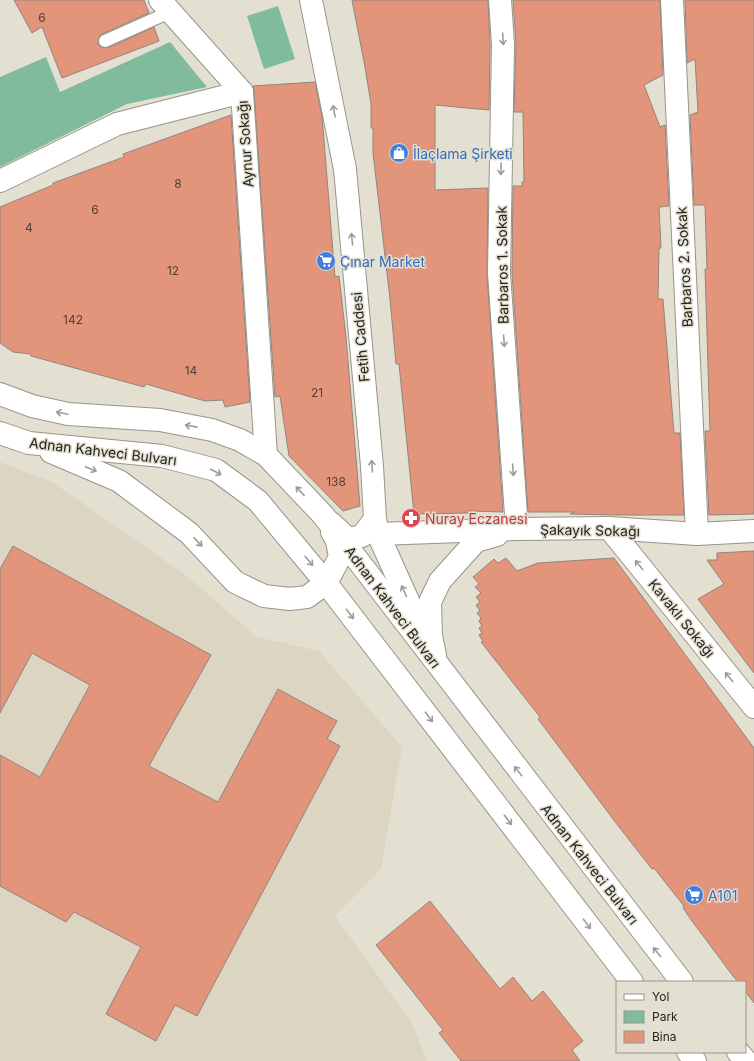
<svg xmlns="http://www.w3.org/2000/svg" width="754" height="1061" font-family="Inter,sans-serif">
  <rect width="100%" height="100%" fill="#e3e0d2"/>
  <path fill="#dbd5c1" d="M0,462L52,482L187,576L257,637L319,651L402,747L381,869L335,916L412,1023L427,1061H0Z"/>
  <g fill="#81bb9e">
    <path d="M278,6L295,59L264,69L247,16Z"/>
    <path d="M170,42L207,87L127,104L0,167V77L46,57L60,92Z"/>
  </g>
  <g fill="#e3957b" stroke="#92847f">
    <path d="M14,0H144L149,13L102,34L99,37L98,44L101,47L108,48L154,27L159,41L62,78L42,27L32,33Z"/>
    <path d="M352,0H488L490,44L489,110L435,105V190L488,188L487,274L503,512L469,511L470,513L414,514L399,364H396L390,299L373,153V128H371V104L365,67Z"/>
    <path d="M513,0H660L663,75L644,85L660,127L665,125L669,206L659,207L661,248H659L658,299H663L674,433H680L684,515H618L570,514L574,512H528L512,273L513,186H522V182H524L523,112H514L516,44Z"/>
    <path d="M685,0H754V514L709,515L705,431H710L705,269H707L705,205H694L690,115L698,112L695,59L687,63Z"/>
    <path d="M315,82L322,116L335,277L339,276L346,337L360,506L343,511L289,456L280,396L275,397L254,91L253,86Z"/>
    <path d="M231,115L250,402L225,407L223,400L205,401L146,384L144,387L31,356L30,354L13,352L0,343V207L53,185V183L124,157L123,154Z"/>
    <path d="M13,546L211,655L149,766L218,802L278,689L337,721L327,739L340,746L197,1016L175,1005L156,1041L106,1014L141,947L74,912L66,922L0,886V755L40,777L90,685L32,653L0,713V569Z"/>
    <path d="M754,551V673L698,599L724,584L707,560H717V553Z"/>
    <path d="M506,558L517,571L538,563L614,558L754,748V1003L745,991V982H738L733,976L692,921L683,908L684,906L654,868L652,869L616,823L538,719L540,717L481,642L483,641L479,635L482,633L479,628L482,626L479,621L481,618L477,613L480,611L476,605L480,602L476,597L481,593L475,587L479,584L473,577L494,559L498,563Z"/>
    <path d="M430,901L500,989L513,977L532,1001L543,991L583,1041L572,1050L580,1061H461L439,1033L443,1030L376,945Z"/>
  </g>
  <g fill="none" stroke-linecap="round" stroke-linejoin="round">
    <defs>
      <path id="lane" d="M105,41L170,12"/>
      <g id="street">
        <path d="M160,0L242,92"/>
        <path d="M500,0L503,44L499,273L517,529"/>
        <path d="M672,0L697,534"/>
        <path d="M0,181L117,124L242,92L266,455"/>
        <path d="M609,528L754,707"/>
        <path d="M378,534L517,529L609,528L697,534L754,531"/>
        <path d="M435,655L431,636L430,602L440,581L476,541L497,535"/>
      </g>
      <g id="secondary">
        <path d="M311,0L345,169L372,466L375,519L378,534L428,645"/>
        <path d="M331,523L348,539L362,536L375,519"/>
      </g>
      <g id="primary">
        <path d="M0,394L32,406L68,414L160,420L212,430L240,440L266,455L323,515L682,982"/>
        <path d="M0,433L29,443L162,456L216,470L258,501L326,583L632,982"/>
        <path d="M51,452L119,481L189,533L235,582L264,596L290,599L307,597L326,583L340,557L337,541L332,532"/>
        <path d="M688,1052L695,1061"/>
        <path d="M738,1052L746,1061"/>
      </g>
    </defs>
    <use href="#lane" stroke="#989488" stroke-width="14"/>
    <use href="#street" stroke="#989488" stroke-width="24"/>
    <use href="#secondary" stroke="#989488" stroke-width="24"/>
    <use href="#primary" stroke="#989488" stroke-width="24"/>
    <use href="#lane" stroke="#fff" stroke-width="12"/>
    <use href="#street" stroke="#fff" stroke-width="22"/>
    <use href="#secondary" stroke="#fff" stroke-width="22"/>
    <use href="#primary" stroke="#fff" stroke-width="22"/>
  </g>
  <defs><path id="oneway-shaft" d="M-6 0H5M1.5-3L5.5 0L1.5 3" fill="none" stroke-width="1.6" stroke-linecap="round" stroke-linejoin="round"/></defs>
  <g stroke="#9c9c9a">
    <use href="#oneway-shaft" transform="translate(503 39) rotate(87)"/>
    <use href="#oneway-shaft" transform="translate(334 111) rotate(-101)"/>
    <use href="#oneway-shaft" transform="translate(501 169) rotate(91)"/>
    <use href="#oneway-shaft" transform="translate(352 239) rotate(-95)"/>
    <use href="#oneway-shaft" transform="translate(504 341) rotate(86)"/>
    <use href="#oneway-shaft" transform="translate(62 413) rotate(-168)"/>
    <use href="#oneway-shaft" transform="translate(191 426) rotate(-169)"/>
    <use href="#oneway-shaft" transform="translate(372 466) rotate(-94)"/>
    <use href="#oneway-shaft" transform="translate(91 469) rotate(23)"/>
    <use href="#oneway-shaft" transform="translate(513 470) rotate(86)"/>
    <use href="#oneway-shaft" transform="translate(216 472) rotate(27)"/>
    <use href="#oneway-shaft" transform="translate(300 491) rotate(-133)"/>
    <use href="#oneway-shaft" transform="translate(198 542) rotate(47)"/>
    <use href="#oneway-shaft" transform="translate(309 561) rotate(50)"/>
    <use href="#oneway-shaft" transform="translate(639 565) rotate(-129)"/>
    <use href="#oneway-shaft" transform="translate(404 591) rotate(-114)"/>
    <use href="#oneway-shaft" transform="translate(350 614) rotate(53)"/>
    <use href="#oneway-shaft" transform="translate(729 677) rotate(-129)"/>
    <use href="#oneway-shaft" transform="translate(429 717) rotate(53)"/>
    <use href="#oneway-shaft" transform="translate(518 771) rotate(-128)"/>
    <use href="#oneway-shaft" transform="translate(508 820) rotate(53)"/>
    <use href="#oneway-shaft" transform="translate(587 924) rotate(53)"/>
    <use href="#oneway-shaft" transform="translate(657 952) rotate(-129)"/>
  </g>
  <defs>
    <symbol id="shop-disc" viewBox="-11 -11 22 22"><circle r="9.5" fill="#3f7fe0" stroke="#e3e0d2"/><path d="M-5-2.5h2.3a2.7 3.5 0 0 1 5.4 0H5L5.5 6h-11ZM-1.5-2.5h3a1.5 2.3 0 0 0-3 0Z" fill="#fff"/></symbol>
    <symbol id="supermarket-disc" viewBox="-11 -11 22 22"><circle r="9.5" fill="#3f7fe0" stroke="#e3e0d2"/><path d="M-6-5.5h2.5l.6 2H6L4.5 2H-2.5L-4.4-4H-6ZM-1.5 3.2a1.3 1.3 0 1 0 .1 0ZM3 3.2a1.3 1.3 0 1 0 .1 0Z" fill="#fff"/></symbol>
    <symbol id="pharmacy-disc" viewBox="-11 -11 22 22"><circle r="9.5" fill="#e0444e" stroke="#e3e0d2"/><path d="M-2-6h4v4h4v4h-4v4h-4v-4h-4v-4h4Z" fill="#fff"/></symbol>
  </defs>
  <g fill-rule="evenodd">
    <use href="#shop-disc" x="388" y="142" width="22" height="22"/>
    <use href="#supermarket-disc" x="315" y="250" width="22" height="22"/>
    <use href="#pharmacy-disc" x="400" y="507" width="22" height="22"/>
    <use href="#supermarket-disc" x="683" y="884" width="22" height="22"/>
  </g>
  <g text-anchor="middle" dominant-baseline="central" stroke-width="3" stroke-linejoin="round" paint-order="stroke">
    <g font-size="12" fill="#544035">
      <text x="42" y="17">6</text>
      <text x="178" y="183">8</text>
      <text x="95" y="209">6</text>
      <text x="29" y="227">4</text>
      <text x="173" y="270">12</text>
      <text x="73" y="319">142</text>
      <text x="191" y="370">14</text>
      <text x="317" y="392">21</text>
      <text x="336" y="481">138</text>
    </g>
    <g font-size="14" fill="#24231e" stroke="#e3e0d2">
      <text transform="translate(245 144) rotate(-94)">Aynur Sokağı</text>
      <text transform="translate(502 265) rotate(-91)">Barbaros 1. Sokak</text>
      <text transform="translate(684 267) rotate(-93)">Barbaros 2. Sokak</text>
      <text transform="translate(360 337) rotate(-95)">Fetih Caddesi</text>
      <text transform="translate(103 451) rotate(7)">Adnan Kahveci Bulvarı</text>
      <text transform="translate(590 530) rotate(1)">Şakayık Sokağı</text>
      <text transform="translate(393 607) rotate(53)">Adnan Kahveci Bulvarı</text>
      <text transform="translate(682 618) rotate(51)">Kavaklı Sokağı</text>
      <text transform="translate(590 864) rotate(52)">Adnan Kahveci Bulvarı</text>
    </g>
    <g font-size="14" fill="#366cbe" stroke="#e3e0d2" text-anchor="start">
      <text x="413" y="153">İlaçlama Şirketi</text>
      <text x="340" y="261">Çınar Market</text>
      <text x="708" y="895">A101</text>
    </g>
    <g font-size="14" fill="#be3a42" stroke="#e3e0d2" text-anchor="start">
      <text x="425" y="518">Nuray Eczanesi</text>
    </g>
  </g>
  <rect x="616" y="981" width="130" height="72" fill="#e3e0d2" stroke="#97948a"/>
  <rect x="624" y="994" width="20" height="6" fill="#ffffff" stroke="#97948a"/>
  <text x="652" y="1001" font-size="12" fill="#24231e">Yol</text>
  <rect x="624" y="1011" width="20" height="12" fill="#81bb9e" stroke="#97948a"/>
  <text x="652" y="1021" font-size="12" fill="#24231e">Park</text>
  <rect x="624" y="1031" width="20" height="12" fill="#e3957b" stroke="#97948a"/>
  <text x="652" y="1041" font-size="12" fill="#24231e">Bina</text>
</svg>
